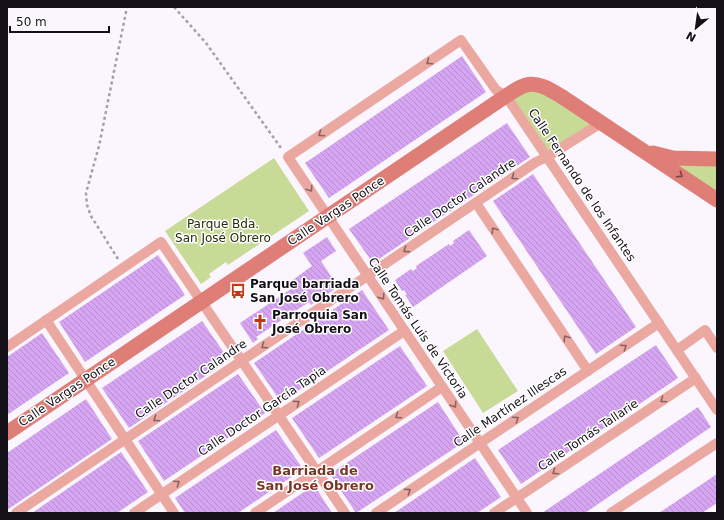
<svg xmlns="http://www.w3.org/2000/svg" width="724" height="520" font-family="'DejaVu Sans',sans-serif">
  <defs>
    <pattern id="building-back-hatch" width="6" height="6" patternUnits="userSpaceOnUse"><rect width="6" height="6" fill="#d5a5f2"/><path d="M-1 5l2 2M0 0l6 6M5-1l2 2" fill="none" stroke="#b68dcf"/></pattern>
  </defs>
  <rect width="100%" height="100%" fill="#fbf6fe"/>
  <g fill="#c7da96">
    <path d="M526,85L601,123L547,157L506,96Z"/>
    <path d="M642,149L717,159V200Z"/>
    <path d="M274,158L309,211L228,265L226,262L209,274L211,277L201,284L165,231Z"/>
    <path d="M477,329L518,391L483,413L443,351Z"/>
  </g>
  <g fill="url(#building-back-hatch)">
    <path d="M462,56L486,92L329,198L305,163Z"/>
    <path d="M507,123L530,157L373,263L349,229Z"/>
    <path d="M533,174L636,327L596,354L493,201Z"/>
    <path d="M469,230L487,256L413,307L405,295L407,294L404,290L402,291L395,280L411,269L413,271L417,268L416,266L449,244L450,246L454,243L453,241Z"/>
    <path d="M327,237L336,251L321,261L338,287L311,305L309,302L256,337L258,339L253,343L240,323L294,287L290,282L312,266L303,253Z"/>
    <path d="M158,255L185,295L85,362L59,322Z"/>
    <path d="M362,290L389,330L281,402L254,363Z"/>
    <path d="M202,321L229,360L129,428L102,388Z"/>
    <path d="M42,333L69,373L7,415V357Z"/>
    <path d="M656,345L678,378L521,484L498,450Z"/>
    <path d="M400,346L427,386L319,458L292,418Z"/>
    <path d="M238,374L265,413L164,481L138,441Z"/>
    <path d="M86,399L112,439L7,510V453Z"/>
    <path d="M438,402L464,442L356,513L330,474Z"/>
    <path d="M698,407L711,427L585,513H542Z"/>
    <path d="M276,430L303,469L238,513H185L175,498Z"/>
    <path d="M121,452L148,492L117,513H32Z"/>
    <path d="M475,458L501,497L477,513H394Z"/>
    <path d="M717,474V503L702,513H659Z"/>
    <path d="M314,485L332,513H273Z"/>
  </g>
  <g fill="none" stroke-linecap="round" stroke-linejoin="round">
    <g stroke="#a39fa6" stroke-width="2.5" stroke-dasharray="3 3" stroke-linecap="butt">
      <path d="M174,7L206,43L281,148"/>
      <path d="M118,259L91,216L87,205L86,193L99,146L127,7"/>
    </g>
    <g stroke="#eba8a1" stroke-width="10">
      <path d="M476,203L588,371"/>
      <path d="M46,320L174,513"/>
      <path d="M7,347L161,242L345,513"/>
      <path d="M677,350L705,330L717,348"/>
      <path d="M16,513L536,162L547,157L601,123"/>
      <path d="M134,513L404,331"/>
      <path d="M255,513L442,387"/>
      <path d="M376,513L659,323"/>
      <path d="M494,513L696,378"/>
      <path d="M527,513L288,157L461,40L496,90L506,96L717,410"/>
      <path d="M611,513L717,443"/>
    </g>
    <g stroke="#df7e76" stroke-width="15">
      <path d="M653,153L673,158L717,159"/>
      <path d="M7,433L506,96C512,92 519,87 526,85C539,81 554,92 564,98L717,200"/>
    </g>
  </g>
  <defs><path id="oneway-chevron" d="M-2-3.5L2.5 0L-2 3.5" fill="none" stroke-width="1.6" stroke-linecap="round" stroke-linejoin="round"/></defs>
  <g stroke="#8a6463">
    <use href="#oneway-chevron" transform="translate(429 62) rotate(146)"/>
    <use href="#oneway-chevron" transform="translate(321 134) rotate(146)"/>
    <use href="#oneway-chevron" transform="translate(514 177) rotate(146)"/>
    <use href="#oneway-chevron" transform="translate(310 189) rotate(56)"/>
    <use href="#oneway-chevron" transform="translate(494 230) rotate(-124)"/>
    <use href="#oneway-chevron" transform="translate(406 250) rotate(146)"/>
    <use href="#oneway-chevron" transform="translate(382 297) rotate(56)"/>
    <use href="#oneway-chevron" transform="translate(566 338) rotate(-124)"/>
    <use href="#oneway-chevron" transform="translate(264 346) rotate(146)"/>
    <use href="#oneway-chevron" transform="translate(624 347) rotate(-34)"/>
    <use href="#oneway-chevron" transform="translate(663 400) rotate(146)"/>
    <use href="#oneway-chevron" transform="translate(297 403) rotate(-34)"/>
    <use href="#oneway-chevron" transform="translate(454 405) rotate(56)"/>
    <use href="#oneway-chevron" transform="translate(398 416) rotate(146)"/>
    <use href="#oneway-chevron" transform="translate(156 419) rotate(146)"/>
    <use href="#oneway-chevron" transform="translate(516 419) rotate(-34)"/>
    <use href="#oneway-chevron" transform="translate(555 472) rotate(146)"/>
    <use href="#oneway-chevron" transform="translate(177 483) rotate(-34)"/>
    <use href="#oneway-chevron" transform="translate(408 491) rotate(-34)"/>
  </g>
  <use stroke="#7a4746" href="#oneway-chevron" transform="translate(680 175) rotate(34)"/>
  <defs>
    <symbol id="bus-bare" viewBox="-9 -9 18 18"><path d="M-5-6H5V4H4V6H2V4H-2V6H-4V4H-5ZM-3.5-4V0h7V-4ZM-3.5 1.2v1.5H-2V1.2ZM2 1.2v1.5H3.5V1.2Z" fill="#c23815" stroke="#fff" stroke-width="2.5" paint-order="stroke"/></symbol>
    <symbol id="church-bare" viewBox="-9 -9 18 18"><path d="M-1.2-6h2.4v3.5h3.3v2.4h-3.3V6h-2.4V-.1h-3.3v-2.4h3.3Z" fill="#c23815" stroke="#fff" stroke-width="2.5" paint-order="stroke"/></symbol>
  </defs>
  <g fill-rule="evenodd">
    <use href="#bus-bare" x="227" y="280" width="22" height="22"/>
    <use href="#church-bare" x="249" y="311" width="22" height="22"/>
  </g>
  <g text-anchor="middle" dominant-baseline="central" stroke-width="3" stroke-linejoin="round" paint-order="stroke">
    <g font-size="12" fill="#141017" stroke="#fff">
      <text transform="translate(582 185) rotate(56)">Calle Fernando de los Infantes</text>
      <text transform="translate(460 198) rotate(-34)">Calle Doctor Calandre</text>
      <text transform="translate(336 211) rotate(-34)">Calle Vargas Ponce</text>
      <text transform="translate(418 328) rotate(56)">Calle Tomás Luis de Victoria</text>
      <text transform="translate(191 379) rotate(-34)">Calle Doctor Calandre</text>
      <text transform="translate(67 392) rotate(-34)">Calle Vargas Ponce</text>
      <text transform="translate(510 407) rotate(-34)">Calle Martínez Illescas</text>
      <text transform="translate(262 411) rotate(-34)">Calle Doctor García Tapia</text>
      <text transform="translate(588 435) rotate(-34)">Calle Tomás Tallarie</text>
    </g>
    <g font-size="12" fill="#262e08" stroke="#fff">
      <text x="223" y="224">Parque Bda.<tspan x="223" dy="14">San José Obrero</tspan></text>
    </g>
    <g font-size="12" font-weight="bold" fill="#141017" stroke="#fff" text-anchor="start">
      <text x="250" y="284">Parque barriada<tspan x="250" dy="14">San José Obrero</tspan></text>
      <text x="272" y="315">Parroquia San<tspan x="272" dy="14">José Obrero</tspan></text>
    </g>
    <g font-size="13" font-weight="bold" fill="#7a3525" stroke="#fff">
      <text x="315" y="470">Barriada de<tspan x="315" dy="15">San José Obrero</tspan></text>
    </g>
  </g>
  <rect width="724" height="520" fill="none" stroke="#141017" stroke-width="16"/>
  <g transform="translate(696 28) rotate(209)" stroke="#ffffff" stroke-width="3" paint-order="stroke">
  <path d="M0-3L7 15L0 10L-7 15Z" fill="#141017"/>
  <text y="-6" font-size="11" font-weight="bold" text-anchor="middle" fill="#141017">N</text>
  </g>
  <path d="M10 26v6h99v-6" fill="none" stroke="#141017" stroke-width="2"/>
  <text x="16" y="26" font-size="12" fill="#141017" stroke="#ffffff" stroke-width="3" paint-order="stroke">50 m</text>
</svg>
